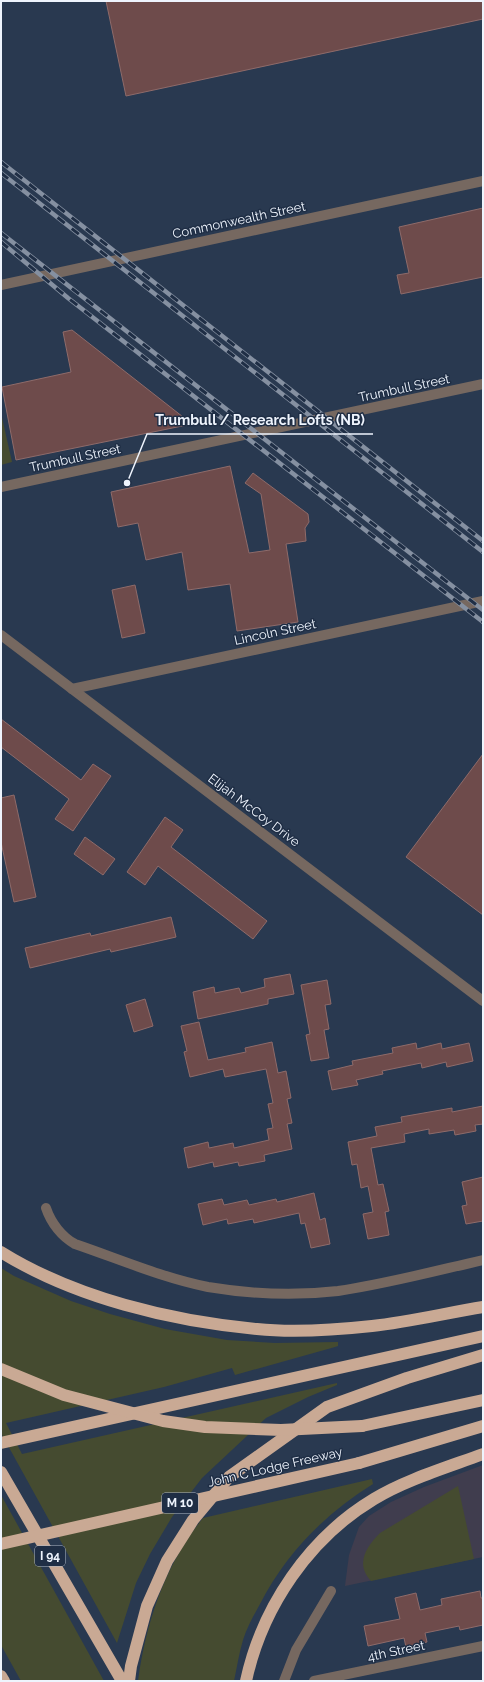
<svg xmlns="http://www.w3.org/2000/svg" width="484" height="1682" font-family="Raleway,sans-serif">
  <rect width="100%" height="100%" fill="#293950"/>
  <path fill="#403d4e" d="M483,1465V1557L345,1586L349,1555L359,1527L369,1516L391,1502L424,1487Z"/>
  <g fill="#454b30">
    <path d="M1,413L12,462L1,465Z"/>
    <path d="M1,1268L14,1276L71,1301L110,1314L165,1329L227,1340L275,1343L338,1342V1346L335,1347L235,1375L232,1368L164,1387L6,1423L22,1454L337,1383V1385L308,1397L266,1418L202,1478L172,1517L150,1554L136,1583L117,1643L1,1433Z"/>
    <path d="M372,1479L373,1484C325,1514 286,1553 260,1604C254,1615 247,1627 243,1640C239,1653 237,1667 234,1681H138C146,1623 165,1564 203,1518Z"/>
    <path d="M458,1486L474,1559L371,1581C355,1564 366,1547 380,1533Z"/>
    <path d="M1,1495L104,1681H21L1,1645Z"/>
  </g>
  <g fill="#6e4b4b" stroke="#8e6b6a">
    <path d="M106,1H483V19L126,96Z"/>
    <path d="M483,208V277L401,294L397,275L409,273L399,227Z"/>
    <path d="M72,330L192,424L16,460L2,387L71,372L63,332Z"/>
    <path d="M230,466L249,553L270,550L261,494L245,483L253,473L308,514L309,522L305,528L306,541L286,544L298,622L237,631L230,584L188,590L182,552L146,560L138,523L118,527L111,492Z"/>
    <path d="M135,585L145,633L122,638L112,590Z"/>
    <path d="M1,719L81,780L93,764L111,776L73,831L55,819L69,799L1,747Z"/>
    <path d="M483,754V915L406,857Z"/>
    <path d="M14,795L36,897L14,902L1,842V798Z"/>
    <path d="M165,817L183,830L171,847L267,921L253,939L158,866L145,885L127,872Z"/>
    <path d="M85,837L115,859L103,875L74,854Z"/>
    <path d="M171,917L176,937L111,952L110,949L30,968L25,948L90,933L91,936Z"/>
    <path d="M290,974L294,994L268,999V1004L198,1019L193,992L214,987L215,993L239,988L241,993L265,987L264,979Z"/>
    <path d="M327,980L331,1004L325,1005L329,1029L324,1030L329,1058L311,1061L306,1035L310,1034L301,985Z"/>
    <path d="M145,999L153,1026L134,1032L126,1005Z"/>
    <path d="M199,1022L208,1060L246,1052L245,1048L272,1042L278,1073L286,1071L291,1098L287,1099L292,1123L287,1124L292,1149L264,1155L265,1161L239,1166L238,1162L214,1167L213,1162L188,1168L184,1148L208,1142L209,1148L233,1143L234,1148L269,1140L267,1129L273,1128L268,1104L273,1103L266,1069L225,1077L223,1069L190,1077L184,1052L187,1051L181,1026Z"/>
    <path d="M416,1043L417,1049L441,1043L442,1049L469,1043L473,1061L447,1067L446,1062L422,1068L421,1063L382,1071L383,1074L356,1080L358,1085L332,1090L328,1071L353,1065L352,1061L393,1053L392,1048Z"/>
    <path d="M483,1106V1124L475,1125L476,1131L455,1135L454,1130L429,1134V1129L404,1134L405,1142L371,1148L378,1185L383,1184L389,1211L385,1212L389,1235L368,1239L363,1214L373,1212L368,1186L361,1188L357,1164L352,1165L348,1142L377,1136L375,1127L402,1122L401,1117L452,1108V1112Z"/>
    <path d="M483,1177V1221L466,1224L462,1206L467,1205L462,1182Z"/>
    <path d="M314,1193L320,1220L325,1218L330,1244L311,1248L305,1223L301,1224L299,1213L254,1223L253,1219L228,1224L227,1219L203,1225L198,1204L222,1199L224,1205L247,1200L249,1205L276,1199L277,1202Z"/>
    <path d="M480,1591L481,1598H483V1625L460,1630L459,1626L425,1633L427,1642L406,1647L404,1638L368,1646L364,1626L400,1619L395,1598L416,1593L420,1610L442,1605L441,1599Z"/>
  </g>
  <g fill="none" stroke-linecap="round" stroke-linejoin="round">
    <g stroke="#766860" stroke-width="10">
      <path d="M1,285L483,181"/>
      <path d="M1,635L483,1001"/>
      <path d="M72,689L483,601"/>
      <path d="M46,1208C51,1223 62,1237 75,1244C119,1259 163,1278 208,1287C250,1294 295,1296 338,1291C386,1284 435,1271 483,1260"/>
      <path d="M284,1681L296,1650L331,1591"/>
      <path d="M314,1681L483,1646"/>
    </g>
    <path stroke="#766860" stroke-width="10" d="M1,487L483,384"/>
    <g stroke="#c9a994" stroke-width="12">
      <path d="M1,1252C75,1298 171,1321 257,1329C295,1333 335,1330 372,1326C409,1322 446,1313 483,1307"/>
      <path d="M362,1426L483,1400"/>
      <path d="M1,1443L483,1336"/>
      <path d="M359,1463L483,1426"/>
      <path d="M1,1472L122,1681"/>
      <path d="M1,1676L4,1681"/>
      <path d="M129,1681L131,1666L147,1606L167,1561L193,1520L229,1477L327,1407L407,1378L483,1355"/>
      <path d="M246,1681C262,1607 309,1538 374,1499C405,1480 448,1467 483,1454"/>
    </g>
    <defs>
      <g id="rail">
        <path d="M1,162L483,541"/>
        <path d="M1,173L483,552"/>
        <path d="M1,233L483,610"/>
        <path d="M1,242L68,298L483,622"/>
      </g>
    </defs>
    <use href="#rail" stroke="#8590a1" stroke-width="4.5"/>
    <use href="#rail" stroke="#1f2e45" stroke-width="3" stroke-dasharray="9" stroke-linecap="butt"/>
    <g stroke="#c9a994" stroke-width="12">
      <path d="M1,1369L64,1395L163,1421L205,1427L281,1430L362,1426"/>
      <path d="M1,1544L359,1463"/>
    </g>
  </g>
  <g text-anchor="middle" dominant-baseline="central" stroke-width="3" stroke-linejoin="round" paint-order="stroke">
    <g fill="#1f2e45" stroke="#b0b9c6" stroke-width="1">
      <rect x="162" y="1493" width="36" height="20" rx="3"/>
      <rect x="35" y="1546" width="30" height="20" rx="3"/>
    </g>
    <g font-size="12" font-weight="bold" fill="#eef4fd">
      <text x="180" y="1503">M 10</text>
      <text x="50" y="1556">I 94</text>
    </g>
    <g font-size="13" fill="#eef4fd" stroke="#1f2e45">
      <text transform="translate(239 220) rotate(-12)">Commonwealth Street</text>
      <text transform="translate(404 388) rotate(-12)">Trumbull Street</text>
      <text transform="translate(75 458) rotate(-12)">Trumbull Street</text>
      <text transform="translate(275 632) rotate(-12)">Lincoln Street</text>
      <text transform="translate(254 810) rotate(37)">Elijah McCoy Drive</text>
      <text transform="translate(275 1467) rotate(-13)">John C Lodge Freeway</text>
      <text transform="translate(396 1651) rotate(-12)">4th Street</text>
    </g>
  </g>
  <path fill="none" stroke="#eef4fd" stroke-width="1.5" d="M127 483L147 434H373"/>
  <circle fill="#eef4fd" stroke="#1f2e45" stroke-width="1.5" cx="127" cy="483" r="4"/>
  <g font-size="14" text-anchor="middle" font-weight="bold" fill="#eef4fd" stroke="#1f2e45" stroke-width="3" stroke-linejoin="round" paint-order="stroke">
    <text x="260" y="425">Trumbull / Research Lofts (NB)</text>
  </g>
  <rect width="484" height="1682" fill="none" stroke="#eef4fd" stroke-width="4"/>
</svg>
